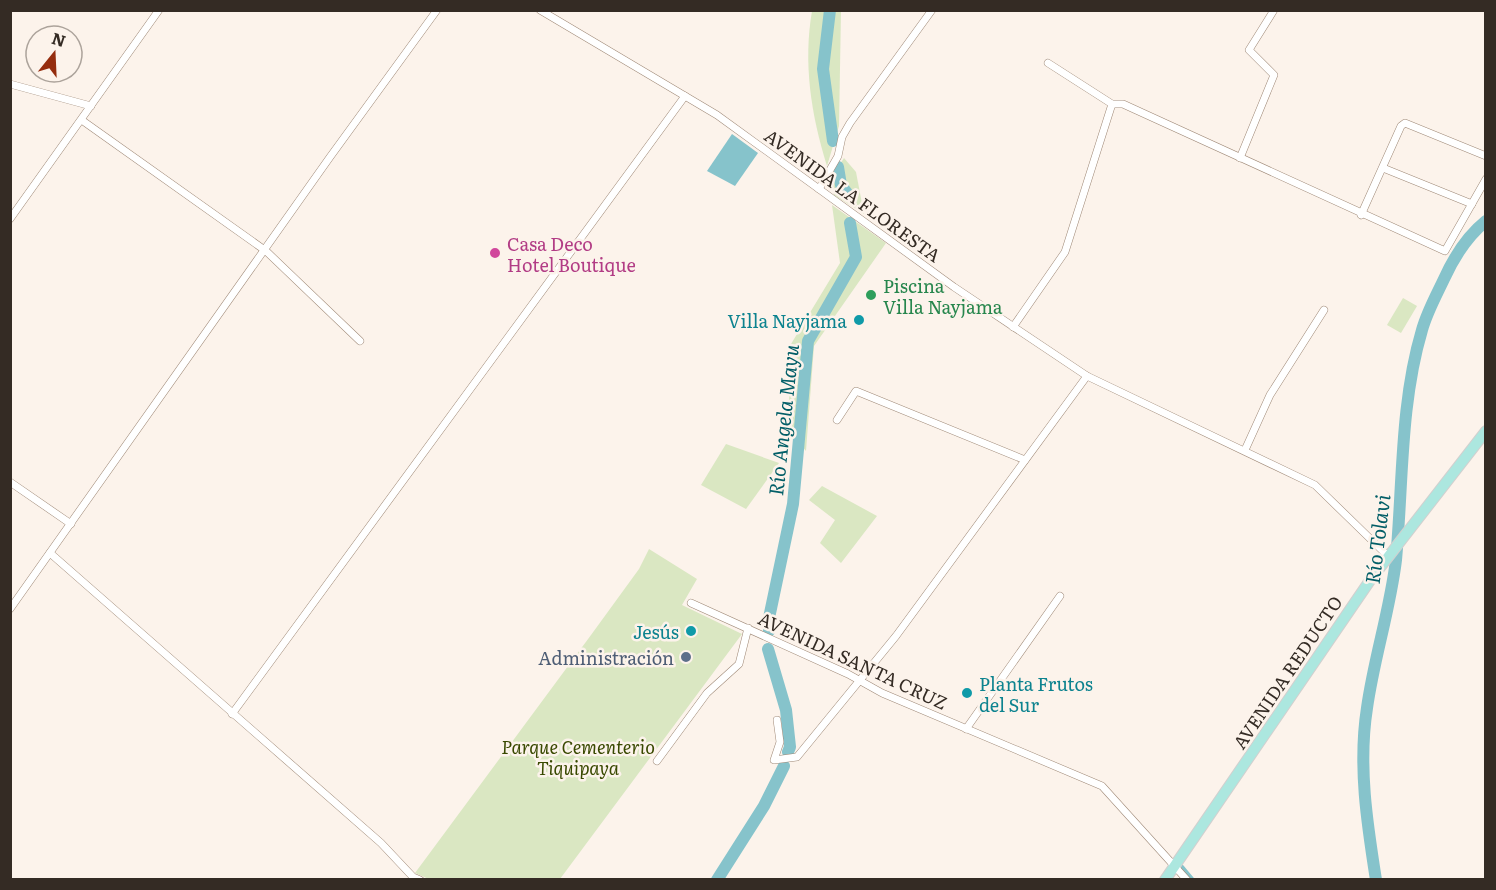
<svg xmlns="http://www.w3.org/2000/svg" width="1496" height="890" font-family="Literata,serif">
  <rect width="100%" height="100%" fill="#fcf3eb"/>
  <g fill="#dae7c2">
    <path d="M812,11H841L839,126L827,166C811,115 803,63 812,11Z"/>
    <path d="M844,158L856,172L864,214L834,195L831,178Z"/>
    <path d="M832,205L886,243L814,346L806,451L788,430L791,344L840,263Z"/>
    <path d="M1403,298L1417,306L1401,333L1387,325Z"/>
    <path d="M726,444L779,463L746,509L701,485Z"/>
    <path d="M822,486L877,516L841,563L820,543L835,520L809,500Z"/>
    <path d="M649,549L697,579L682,605L742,634L560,879L431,880L415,873L591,635L639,569Z"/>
  </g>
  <path fill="#86c3cb" d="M732,134L758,153L735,186L707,171Z"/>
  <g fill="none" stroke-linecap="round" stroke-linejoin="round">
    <path stroke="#86c3cb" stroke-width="7" d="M1181,868L1191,880"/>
    <g stroke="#86c3cb" stroke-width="12">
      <path d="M830,10L823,69L833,141"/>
      <path d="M838,167L841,185L847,193"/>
      <path d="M769,631V618L793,504L808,341L856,257L850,223"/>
      <path d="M768,649L786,710L790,747L788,752"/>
      <path d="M717,880L764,806L784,766"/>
      <path d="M1376,880C1367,823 1358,765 1367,708C1374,658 1390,610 1396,560C1403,484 1400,404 1422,330C1427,312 1436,296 1444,279C1454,257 1466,237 1486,221"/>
    </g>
    <defs>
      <g id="street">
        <path d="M540,10L717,115L954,287L1087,376L1315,485L1389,557"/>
        <path d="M1048,63L1112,104H1123L1445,251L1486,179"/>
        <path d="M10,84L91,106"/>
        <path d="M83,121L266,251L360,341"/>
        <path d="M1240,158L1274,75L1249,50L1274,10"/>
        <path d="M1383,168L1472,204"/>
        <path d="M819,189L838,156L842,137L850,123L932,10"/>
        <path d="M1361,215L1401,126L1405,123L1486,156"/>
        <path d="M10,219L159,10"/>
        <path d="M1013,327L1065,252L1112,104"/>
        <path d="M837,420L856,391L1025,460"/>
        <path d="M1245,450L1270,395L1324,310"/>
        <path d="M10,482L71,524"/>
        <path d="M50,553L381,843L413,877L420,880"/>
        <path d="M691,603L848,674L882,693L1102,786L1187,880"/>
        <path d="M10,609L330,157L437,10"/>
        <path d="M232,714L685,96"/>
        <path d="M777,720L780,742L774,760L797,757L896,636L1087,376"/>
        <path d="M966,729L1060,596"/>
        <path d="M657,761L707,693L739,664L748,628"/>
      </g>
      <path id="primary" d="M1165,880L1371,579L1486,431"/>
    </defs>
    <use href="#street" stroke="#9f8977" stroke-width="8"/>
    <use href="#primary" stroke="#d2d0cf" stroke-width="12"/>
    <use href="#street" stroke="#fff" stroke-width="7"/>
    <use href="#primary" stroke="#ace7df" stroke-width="10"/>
  </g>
  <circle fill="#d1479c" stroke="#fcf3eb" stroke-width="2" cx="495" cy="253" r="6"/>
  <circle fill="#2e9e5b" stroke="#fcf3eb" stroke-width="2" cx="871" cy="295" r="6"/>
  <g fill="#0f9aa8" stroke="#fcf3eb" stroke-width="2">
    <circle cx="859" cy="320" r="6"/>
    <circle cx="691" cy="631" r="6"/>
    <circle cx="967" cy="693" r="6"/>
  </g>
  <circle fill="#5c6f8a" stroke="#fcf3eb" stroke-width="2" cx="686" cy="657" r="6"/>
  <g text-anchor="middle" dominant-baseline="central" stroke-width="5" stroke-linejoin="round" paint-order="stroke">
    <g font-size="18" fill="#342b24" stroke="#fcf3eb">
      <text transform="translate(853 195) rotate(36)">AVENIDA LA FLORESTA</text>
      <text transform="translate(853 660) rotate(25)">AVENIDA SANTA CRUZ</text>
      <text transform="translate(1287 672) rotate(-56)">AVENIDA REDUCTO</text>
    </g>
    <g font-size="18" fill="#b23c85" stroke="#fcf3eb" text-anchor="start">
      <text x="507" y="243">Casa Deco<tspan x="507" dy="21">Hotel Boutique</tspan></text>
    </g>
    <g font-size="18" fill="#27864d" stroke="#fcf3eb" text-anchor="start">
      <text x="883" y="285">Piscina<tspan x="883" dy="21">Villa Nayjama</tspan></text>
    </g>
    <g font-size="18" fill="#0d838f" stroke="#fcf3eb" text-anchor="end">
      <text x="847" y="320">Villa Nayjama</text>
      <text x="679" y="631">Jesús</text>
      <text x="979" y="683" text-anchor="start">Planta Frutos<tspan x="979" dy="21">del Sur</tspan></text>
    </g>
    <g font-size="18" fill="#4e5e75" stroke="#fcf3eb" text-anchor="end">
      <text x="674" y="657">Administración</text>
    </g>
    <g font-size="18" font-style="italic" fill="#394900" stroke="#fcf3eb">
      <text x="578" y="746">Parque Cementerio<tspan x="578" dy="21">Tiquipaya</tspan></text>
    </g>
    <g font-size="20" font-style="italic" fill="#025e67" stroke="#fcf3eb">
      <text transform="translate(782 420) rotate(-84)">Río Angela Mayu</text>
      <text transform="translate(1376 539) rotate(-83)">Río Tolavi</text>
    </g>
  </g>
  <rect width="1496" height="890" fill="none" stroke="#342b24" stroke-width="24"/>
  <g transform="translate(54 54) rotate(18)"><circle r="28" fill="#fcf3eb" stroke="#aca39b" stroke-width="1.5"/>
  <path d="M0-4.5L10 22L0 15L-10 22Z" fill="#952d0e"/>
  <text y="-9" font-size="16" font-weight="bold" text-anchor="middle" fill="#342b24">N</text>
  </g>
</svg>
